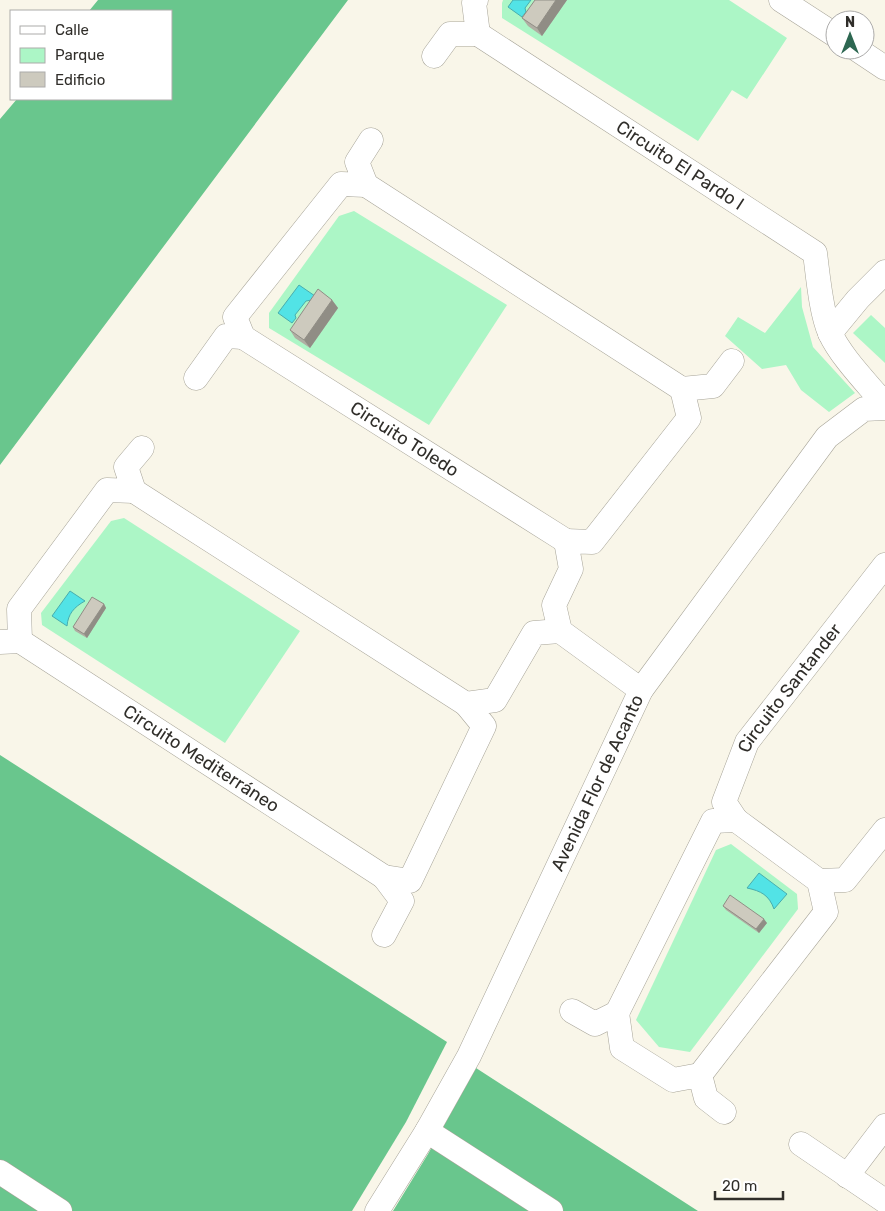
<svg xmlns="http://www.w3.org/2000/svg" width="885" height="1211" font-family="Rubik,sans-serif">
  <rect width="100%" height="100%" fill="#f9f6e9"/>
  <g fill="#acf6c6">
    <path d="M503,0H729L787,38L747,99L732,90L698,141L502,18V3Z"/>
    <path d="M354,211L507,305L429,425L269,328V313L339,216Z"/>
    <path d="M801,287L802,307L813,347L855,393L829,412L801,390L786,365L762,369L725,336L738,317L765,333Z"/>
    <path d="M871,315L885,328V363L853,333Z"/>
    <path d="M124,518L300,631L225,743L42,625L41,613L111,521Z"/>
    <path d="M731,844L797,894L798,909L690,1052L659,1047L636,1020L716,850Z"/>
  </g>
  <g fill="#69c68d">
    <path d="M98,0H348L0,465V119L17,99H171V11H89Z"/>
    <path d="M0,755L447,1042L406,1122L352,1211H0Z"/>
    <path d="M476,1068L698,1211H393L428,1154Z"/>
  </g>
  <g fill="#52e3e6" stroke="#48adae">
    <path d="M513,0H531L525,8L526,12L522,17L508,7Z"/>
    <path d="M299,285L315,296L312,300L306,301L295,315L296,318L292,323L278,313Z"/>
    <path d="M70,591L85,601C74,607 68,614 67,626L52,616Z"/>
    <path d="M759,873L787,894L774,909C769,895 761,891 747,888Z"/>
  </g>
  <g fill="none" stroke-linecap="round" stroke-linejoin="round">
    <defs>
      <g id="street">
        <path d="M781,0L835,35"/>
        <path id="s1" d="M478,34L815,253C818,276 821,313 830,333C841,357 868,384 885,405"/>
        <path d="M858,50L885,68"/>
        <path d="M434,56L450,34H478L474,3L476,0"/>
        <path d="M366,185L682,389"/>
        <path d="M830,333L858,299L885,272"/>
        <path id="s2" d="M243,337L566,541"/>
        <path d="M196,378L226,336L243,337L235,317L341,184L366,185L357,162L371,140"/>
        <path d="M134,491L466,704"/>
        <path d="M560,631L554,605L571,569L566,541L592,542L689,418L682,389L713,386L732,361"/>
        <path d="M560,631L641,690"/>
        <path id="s3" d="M20,641L384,877"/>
        <path d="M0,642L20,641L19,609L107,490L134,491L126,467L142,448"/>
        <path d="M736,820L819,881"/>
        <path d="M384,935L402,901L384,877L410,881L484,726L466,704L495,700L534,633L560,631"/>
        <path d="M572,1011L595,1024L617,1013L622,1048L673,1080L700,1075L706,1098L724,1112"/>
        <path id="s4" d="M617,1013L713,821L736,820L724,802L747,742L885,565"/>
        <path d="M700,1075L826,912L819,881L845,880L885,830"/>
        <path d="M427,1131L551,1211"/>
        <path d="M801,1144L885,1201"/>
        <path d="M0,1172L60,1211"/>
        <path d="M847,1176L885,1126"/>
        <path id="s5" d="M377,1211L427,1131L469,1056L641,690L827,437L864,409L885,408"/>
      </g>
    </defs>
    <use href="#street" stroke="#a7a498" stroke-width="25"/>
    <use href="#street" stroke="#fff" stroke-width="24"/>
  </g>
  <g fill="#b0aea3">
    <path d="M535,0H567L542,36L528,26L522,18Z"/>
    <path d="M332,300L338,308L310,348L295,338L290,330Z"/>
    <path d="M104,604L106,608L87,638L75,631L73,627Z"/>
    <path d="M723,906L767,923L759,933L726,910Z"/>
  </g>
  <g fill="#908d85">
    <path d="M556,0H567L542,36L537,28Z"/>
    <path d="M332,300L338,308L310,348L304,340Z"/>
    <path d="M104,604L106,608L87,638L84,634Z"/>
    <path d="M764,919L767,923L759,933L756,929Z"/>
  </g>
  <g fill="#cdcabe" stroke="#908d85">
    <path d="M535,0H556L537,28L522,18Z"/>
    <path d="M318,289L332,300L304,340L290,330Z"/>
    <path d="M92,597L104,604L84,634L73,627Z"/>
    <path d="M730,895L764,919L756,929L723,906Z"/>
  </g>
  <g text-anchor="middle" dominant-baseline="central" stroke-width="5" stroke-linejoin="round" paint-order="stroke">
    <g font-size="18" fill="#302e2a" stroke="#fff">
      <text stroke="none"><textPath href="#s1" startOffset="241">Circuito El Pardo I</textPath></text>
      <text stroke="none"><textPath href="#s2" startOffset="191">Circuito Toledo</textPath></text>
      <text stroke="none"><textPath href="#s4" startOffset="392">Circuito Santander</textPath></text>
      <text stroke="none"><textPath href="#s3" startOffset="216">Circuito Mediterráneo</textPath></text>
      <text stroke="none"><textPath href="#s5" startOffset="482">Avenida Flor de Acanto</textPath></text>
    </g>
  </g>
  <rect x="10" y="10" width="162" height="90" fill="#ffffff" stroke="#acabaa"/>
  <rect x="20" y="26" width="25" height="8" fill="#ffffff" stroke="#acabaa"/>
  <text x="55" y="35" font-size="15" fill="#302e2a">Calle</text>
  <rect x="20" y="48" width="25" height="15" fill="#acf6c6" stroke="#acabaa"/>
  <text x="55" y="60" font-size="15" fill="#302e2a">Parque</text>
  <rect x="20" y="72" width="25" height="15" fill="#cdcabe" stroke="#acabaa"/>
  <text x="55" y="85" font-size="15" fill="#302e2a">Edificio</text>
  <g transform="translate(850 35)"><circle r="24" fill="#ffffff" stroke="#acabaa"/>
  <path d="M0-4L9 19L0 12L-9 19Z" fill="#2d6751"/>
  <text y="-8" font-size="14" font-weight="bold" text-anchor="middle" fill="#302e2a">N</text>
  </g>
  <path d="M715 1191v8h68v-8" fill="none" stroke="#302e2a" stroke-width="2.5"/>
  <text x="722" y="1191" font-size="15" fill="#302e2a" stroke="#ffffff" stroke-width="4" paint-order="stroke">20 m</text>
</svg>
